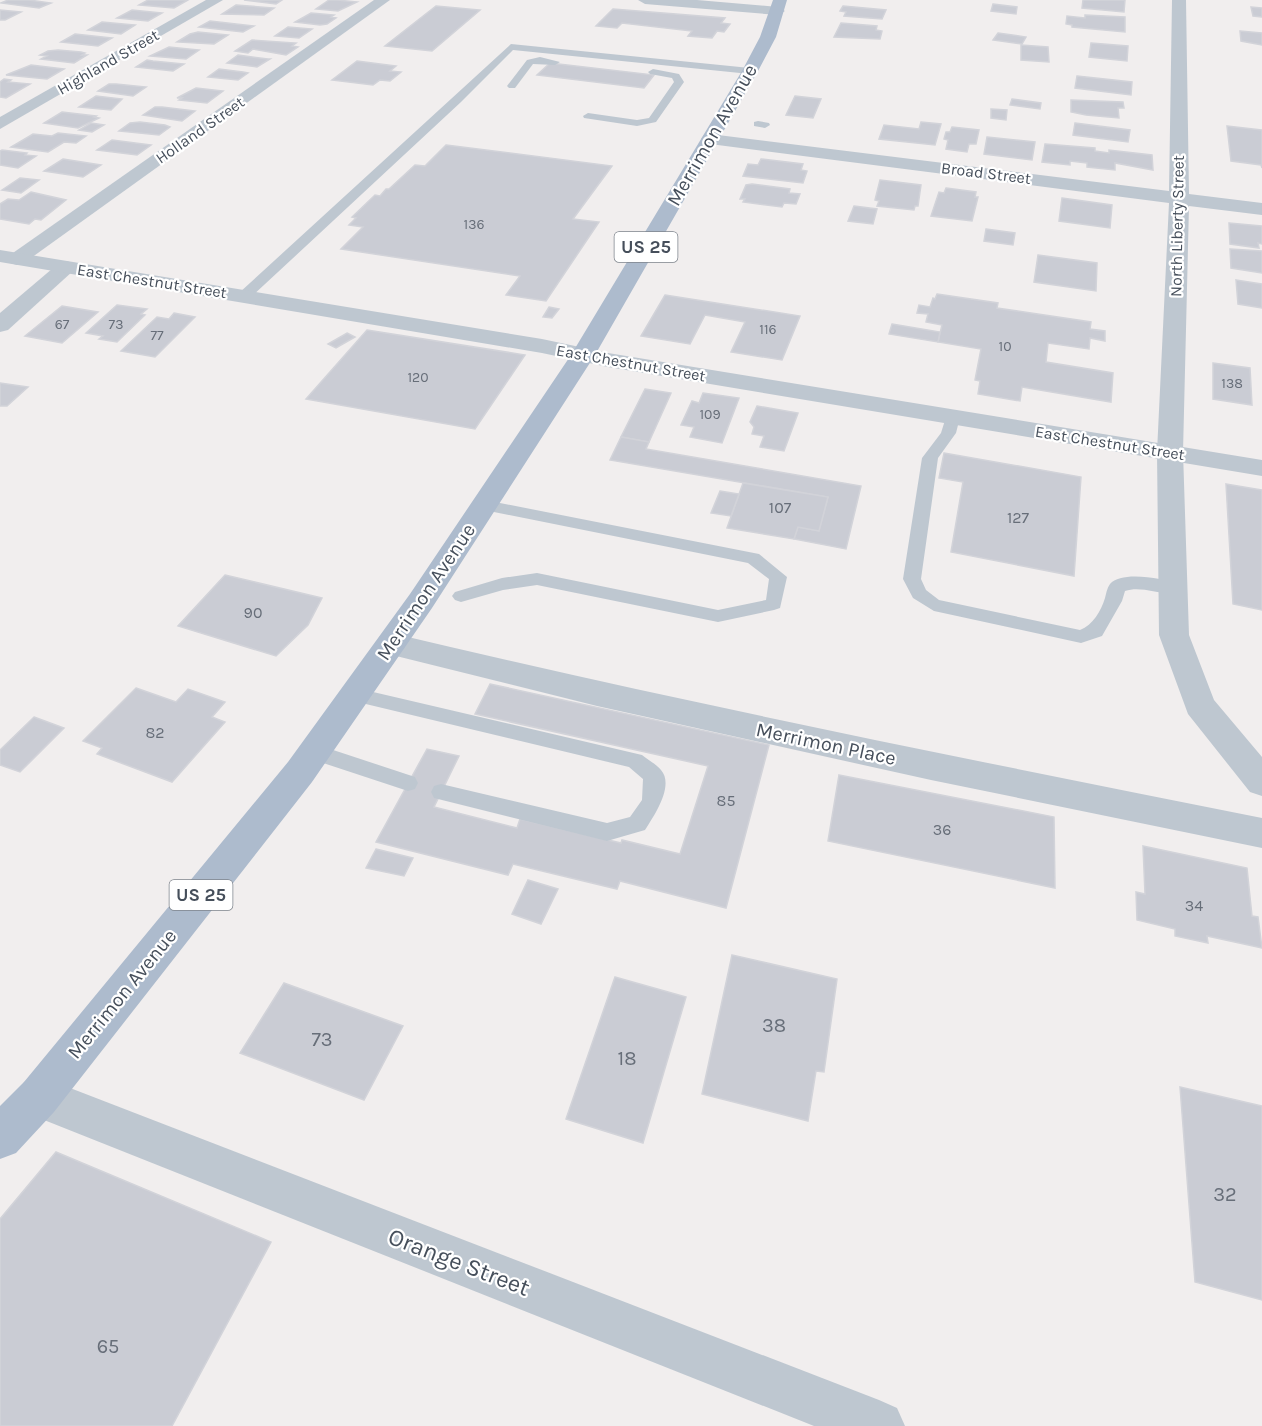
<svg xmlns="http://www.w3.org/2000/svg" width="1262" height="1426" font-family="Karla,sans-serif">
  <rect width="100%" height="100%" fill="#f1eeee"/>
  <g fill="#caccd4" stroke="#d2d3d9" stroke-width="1.5">
    <path d="M8,0H29L51,3L39,8L1,3Z"/>
    <path d="M148,0H188L174,8L139,5Z"/>
    <path d="M244,0H282L276,4Z"/>
    <path d="M329,0H337L357,2L338,11L316,9Z"/>
    <path d="M1083,0H1125L1124,12L1082,8Z"/>
    <path d="M993,4L1017,7L1016,14L991,11Z"/>
    <path d="M236,5L274,8L264,15L222,14Z"/>
    <path d="M436,6L480,10L432,51L385,46Z"/>
    <path d="M843,6L886,10L882,19L844,16L846,12L840,11Z"/>
    <path d="M1251,7L1262,8V17L1253,16Z"/>
    <path d="M613,9L725,18L721,23L730,24L724,32L717,31L712,38L688,36L692,31L622,23L617,28L596,26Z"/>
    <path d="M0,10L21,12L5,20H0Z"/>
    <path d="M132,10L162,13L148,21L117,18Z"/>
    <path d="M311,13L334,15L331,17L336,18L327,24L320,25L295,22Z"/>
    <path d="M1085,15L1125,17V32L1072,27V25L1066,24L1067,16L1085,18Z"/>
    <path d="M210,21L254,26L243,32L199,27Z"/>
    <path d="M102,22L135,25L121,34L88,30Z"/>
    <path d="M841,23L877,26L876,30L882,31L880,39L834,37Z"/>
    <path d="M288,27L312,29L299,38L275,36Z"/>
    <path d="M1240,31L1262,33V45L1241,41Z"/>
    <path d="M198,32L228,35L214,44L177,42L190,34Z"/>
    <path d="M998,33L1026,37L1022,44L993,40Z"/>
    <path d="M75,34L112,38L98,46L61,42Z"/>
    <path d="M252,40L296,43L292,46L298,47L286,55L253,49L248,53L235,51Z"/>
    <path d="M1091,43L1128,46L1127,61L1089,57Z"/>
    <path d="M1021,45L1048,47L1049,62L1021,60Z"/>
    <path d="M169,47L199,50L186,59L150,56Z"/>
    <path d="M58,50L81,52L85,53L82,55H87L74,63L41,59L47,56L40,55L48,51Z"/>
    <path d="M238,55L268,59H270L257,67L227,63Z"/>
    <path d="M147,60L153,61L184,64L173,71L136,67Z"/>
    <path d="M357,61L396,66L390,71L401,72L390,81L380,80L373,85L332,80Z"/>
    <path d="M550,63L654,75L644,88L537,75Z"/>
    <path d="M31,65L64,69L47,79L6,75Z"/>
    <path d="M219,69L243,72L248,73L238,80L208,77Z"/>
    <path d="M1077,76L1132,82L1131,95L1075,88Z"/>
    <path d="M4,79L11,80L8,82L30,84L6,98L0,97V82Z"/>
    <path d="M109,84H116L146,87L133,96L98,91Z"/>
    <path d="M196,88L223,91L207,103L179,100L182,98H177Z"/>
    <path d="M96,96L122,99L111,110L79,107Z"/>
    <path d="M795,96L821,99L813,118L786,115Z"/>
    <path d="M1012,99L1041,103L1040,109L1010,105Z"/>
    <path d="M1071,100L1123,102L1124,108H1118L1119,118L1086,115L1071,112Z"/>
    <path d="M155,107H162L195,111L182,121L143,115Z"/>
    <path d="M991,109L1007,110L1006,120L991,118Z"/>
    <path d="M62,112L96,116L94,117L99,118L78,128L44,123Z"/>
    <path d="M140,122L165,125L170,127L159,135L119,131L130,123Z"/>
    <path d="M921,122L941,124L935,145L879,139L884,125L919,129Z"/>
    <path d="M91,123L104,125L92,132L79,130Z"/>
    <path d="M1075,123L1130,130L1128,142L1073,135Z"/>
    <path d="M1227,126L1262,130V168L1261,165L1231,161Z"/>
    <path d="M952,127L979,130L976,144H969L967,152L946,149L948,140L944,139L946,132H950Z"/>
    <path d="M58,133L86,136L76,143L64,142L48,152L11,147L33,134L52,136Z"/>
    <path d="M987,137L1035,142L1032,160L984,154Z"/>
    <path d="M112,140L151,145L137,155L97,150Z"/>
    <path d="M1045,144L1095,148V151L1109,153V150L1152,155L1153,170L1115,163V170L1087,167V163L1070,161V165L1042,162Z"/>
    <path d="M446,145L612,166L573,219L599,222L546,301L506,295L520,276L341,249L363,227L349,225L356,218L352,217L375,195L380,196L386,189H389L415,165L425,166Z"/>
    <path d="M2,150L27,153L25,155L36,156L18,168L0,165V151Z"/>
    <path d="M63,159L101,165L83,177L44,171Z"/>
    <path d="M761,159L803,164L801,170L807,171L803,183L743,176L748,164L758,165Z"/>
    <path d="M20,178L39,180L21,193L2,190Z"/>
    <path d="M880,180L921,185L918,206H915L914,210L877,206L879,201L875,200Z"/>
    <path d="M752,184L790,189L789,193L800,194L796,204L784,203L782,207L743,202L745,199H740L746,185Z"/>
    <path d="M946,188L976,192L975,197H978L972,221L931,216L939,192L944,193Z"/>
    <path d="M31,192L66,200L41,220L35,219L29,224L0,219V204L8,199L19,200Z"/>
    <path d="M1062,198L1112,205L1110,228L1059,221Z"/>
    <path d="M854,206L877,209L873,224L848,221Z"/>
    <path d="M1229,223L1262,226V244L1258,243L1259,248L1230,244Z"/>
    <path d="M986,229L1015,233L1013,245L984,241Z"/>
    <path d="M1230,249L1262,251V273L1231,268Z"/>
    <path d="M1038,255L1097,263L1096,291L1034,282Z"/>
    <path d="M1236,280L1262,284V308L1238,304Z"/>
    <path d="M937,294L998,303L997,308L1091,322L1090,329L1105,331V341L1090,338L1089,349L1048,343L1046,362L1113,373L1111,402L1022,387L1020,401L978,394L980,381L975,380L981,349L938,342L942,325L926,322L928,314L917,313L919,305L930,307L933,298L935,299Z"/>
    <path d="M665,295L800,316L782,360L731,352L745,322L705,315L690,344L641,336Z"/>
    <path d="M117,305L147,309L141,314L145,315L117,342L99,339L103,336L86,333Z"/>
    <path d="M62,306L98,312L62,343L25,336Z"/>
    <path d="M549,307L559,309L552,318L543,317Z"/>
    <path d="M174,313L195,317L155,357L121,351L157,317L169,319Z"/>
    <path d="M892,324L940,332L938,342L889,334Z"/>
    <path d="M367,330L525,355L475,429L306,399Z"/>
    <path d="M347,333L355,337L336,348L328,344Z"/>
    <path d="M1213,363L1250,368L1252,405L1213,399Z"/>
    <path d="M0,383L28,387L7,406H0Z"/>
    <path d="M645,389L671,393L649,442L621,437Z"/>
    <path d="M703,393L739,398L722,443L690,437L694,427L681,425L692,401L699,403Z"/>
    <path d="M757,406L798,413L784,451L760,447L764,436L752,434L754,427L750,422Z"/>
    <path d="M621,437L649,442L646,449L861,486L846,549L794,539L798,527L819,531L828,497L610,460Z"/>
    <path d="M944,453L1081,477L1074,576L951,552L963,482L939,478Z"/>
    <path d="M743,483L828,497L819,531L798,527L794,539L727,528Z"/>
    <path d="M1226,484L1262,490V610L1233,604Z"/>
    <path d="M720,491L739,494L731,516L711,513Z"/>
    <path d="M225,575L322,598L308,625L276,656L178,626Z"/>
    <path d="M490,684L769,745L726,908L620,881L617,889L513,864L508,875L376,842L427,749L459,756L434,807L517,828L520,819L621,843L622,840L680,854L708,766L475,714Z"/>
    <path d="M136,688L176,702L188,689L225,702L212,717L225,722L172,782L97,754L102,748L83,741Z"/>
    <path d="M34,717L64,728L20,772L0,765V750Z"/>
    <path d="M839,775L1054,817L1055,888L828,841Z"/>
    <path d="M1143,846L1247,868L1252,916L1258,917L1262,948L1207,936L1208,943L1175,936V929L1137,920L1136,892L1145,894Z"/>
    <path d="M376,849L413,858L404,876L366,868Z"/>
    <path d="M528,880L558,889L541,924L512,914Z"/>
    <path d="M732,955L837,979L824,1072L816,1071L808,1121L702,1094Z"/>
    <path d="M615,977L686,997L643,1143L566,1119Z"/>
    <path d="M284,983L403,1026L364,1100L240,1053Z"/>
    <path d="M1180,1087L1262,1106V1300L1195,1282Z"/>
    <path d="M56,1152L271,1242L172,1426H0V1219Z"/>
  </g>
  <g fill="none" stroke-linecap="round" stroke-linejoin="round">
    <g fill="#bec7d0" fill-rule="evenodd">
      <path d="M511,44L750,68L755,71L750,74L513,50L461,102L249,299H239L238,296L239,293Z"/>
      <path d="M540,57L560,62L555,65L533,64L515,88H509L507,86L527,60Z"/>
      <path d="M653,69L679,74L684,82L656,122L637,126L584,118L583,116L588,113L637,120L649,118L674,82L672,78L650,74L648,72Z"/>
      <path d="M758,121L769,123L770,125L765,128L754,126V122Z"/>
      <path d="M953,413L960,417L956,433L938,458L921,579L926,590L939,600L1080,630C1093,625 1101,611 1105,598C1106,594 1107,588 1110,584C1122,570 1164,579 1179,584L1182,588L1179,592C1162,597 1143,585 1125,591L1122,601L1102,636L1081,643L934,611L913,598L903,579L922,458L941,433L946,417Z"/>
      <path d="M485,500L759,554L787,577L780,608L774,610L718,622L537,585L503,590L461,602L455,600L452,596L455,592L502,578L537,573L718,610L766,600L769,579L748,563L479,509L477,505Z"/>
      <path d="M356,688L642,755C648,760 656,764 661,770C675,786 653,817 645,830L607,841L434,798L431,792L434,786L441,784L607,823L630,817L642,800L643,779L629,767L349,700L346,695L349,690Z"/>
      <path d="M315,744L415,777L418,783L415,789L408,791L308,758L305,752L308,746Z"/>
    </g>
    <g fill="#bec7d0" fill-rule="evenodd">
      <path d="M206,0H223L0,129V117Z"/>
      <path d="M374,0H390L24,263L17,265L10,263L7,259L10,255Z"/>
      <path d="M638,0H697L778,7L785,11L778,15L645,4Z"/>
      <path d="M1172,0H1186L1189,194L1262,203V215L1189,206L1183,452L1189,635L1214,700L1262,757V796L1250,792L1188,714L1159,635L1157,452L1169,203L710,144L704,143L701,139L704,135L710,134L1169,191Z"/>
      <path d="M66,261L73,263L77,267L73,271L8,330L0,332V313L59,263Z"/>
      <path d="M391,633C680,702 971,760 1262,818V848L931,780L597,706L380,652L375,644L380,636Z"/>
      <path d="M39,1076L879,1400L897,1408L905,1426H814L39,1118L24,1112L17,1097L24,1082Z"/>
    </g>
    <path fill="#bec7d0" fill-rule="evenodd" d="M0,250L542,339L608,353L1262,460V476L608,367L542,353L0,262Z"/>
    <path fill="#adbbcd" fill-rule="evenodd" d="M773,0H787L776,37L758,71L595,355L432,608L312,782L54,1112L16,1153L0,1159V1106L24,1082L288,762L410,594L571,355L742,71L760,37Z"/>
  </g>
  <g text-anchor="middle" dominant-baseline="central" stroke-width="4.5" stroke-linejoin="round" paint-order="stroke">
    <g font-size="14" fill="#676e79">
      <text x="474" y="224">136</text>
      <text x="62" y="324">67</text>
      <text x="116" y="324">73</text>
      <text x="768" y="329">116</text>
      <text x="157" y="335">77</text>
      <text x="1005" y="346">10</text>
      <text x="418" y="377">120</text>
      <text x="1232" y="383">138</text>
      <text x="710" y="414">109</text>
    </g>
    <g font-size="16" fill="#464f5b" stroke="#fff">
      <text transform="translate(108 62) rotate(-30)">Highland Street</text>
      <text transform="translate(200 130) rotate(-35)">Holland Street</text>
      <text transform="translate(986 173) rotate(7)">Broad Street</text>
      <text transform="translate(1177 226) rotate(-89)">North Liberty Street</text>
      <text transform="translate(152 281) rotate(9)">East Chestnut Street</text>
      <text transform="translate(631 363) rotate(10)">East Chestnut Street</text>
      <text transform="translate(1110 443) rotate(9)">East Chestnut Street</text>
    </g>
    <g font-size="16" fill="#676e79">
      <text x="780" y="507">107</text>
      <text x="1018" y="517">127</text>
      <text x="253" y="612">90</text>
      <text x="155" y="732">82</text>
      <text x="726" y="800">85</text>
      <text x="942" y="829">36</text>
      <text x="1194" y="905">34</text>
    </g>
    <g fill="#fff" stroke="#7e848c" stroke-width="1.5">
      <rect x="614.5" y="232" width="63" height="30" rx="4.5"/>
      <rect x="169.5" y="880" width="63" height="30" rx="4.5"/>
    </g>
    <g font-size="18" font-weight="bold" fill="#464f5b">
      <text x="646" y="247">US 25</text>
      <text x="201" y="895">US 25</text>
    </g>
    <g font-size="20" fill="#464f5b" stroke="#fff">
      <text transform="translate(712 135) rotate(-60)">Merrimon Avenue</text>
      <text transform="translate(426 592) rotate(-56)">Merrimon Avenue</text>
      <text transform="translate(826 744) rotate(12)">Merrimon Place</text>
      <text transform="translate(122 994) rotate(-51)">Merrimon Avenue</text>
    </g>
    <g font-size="20" fill="#676e79">
      <text x="774" y="1025">38</text>
      <text x="322" y="1039">73</text>
      <text x="627" y="1058">18</text>
      <text x="1225" y="1194">32</text>
      <text x="108" y="1346">65</text>
    </g>
    <g font-size="24" fill="#464f5b" stroke="#fff">
      <text transform="translate(459 1262) rotate(21)">Orange Street</text>
    </g>
  </g>
</svg>
